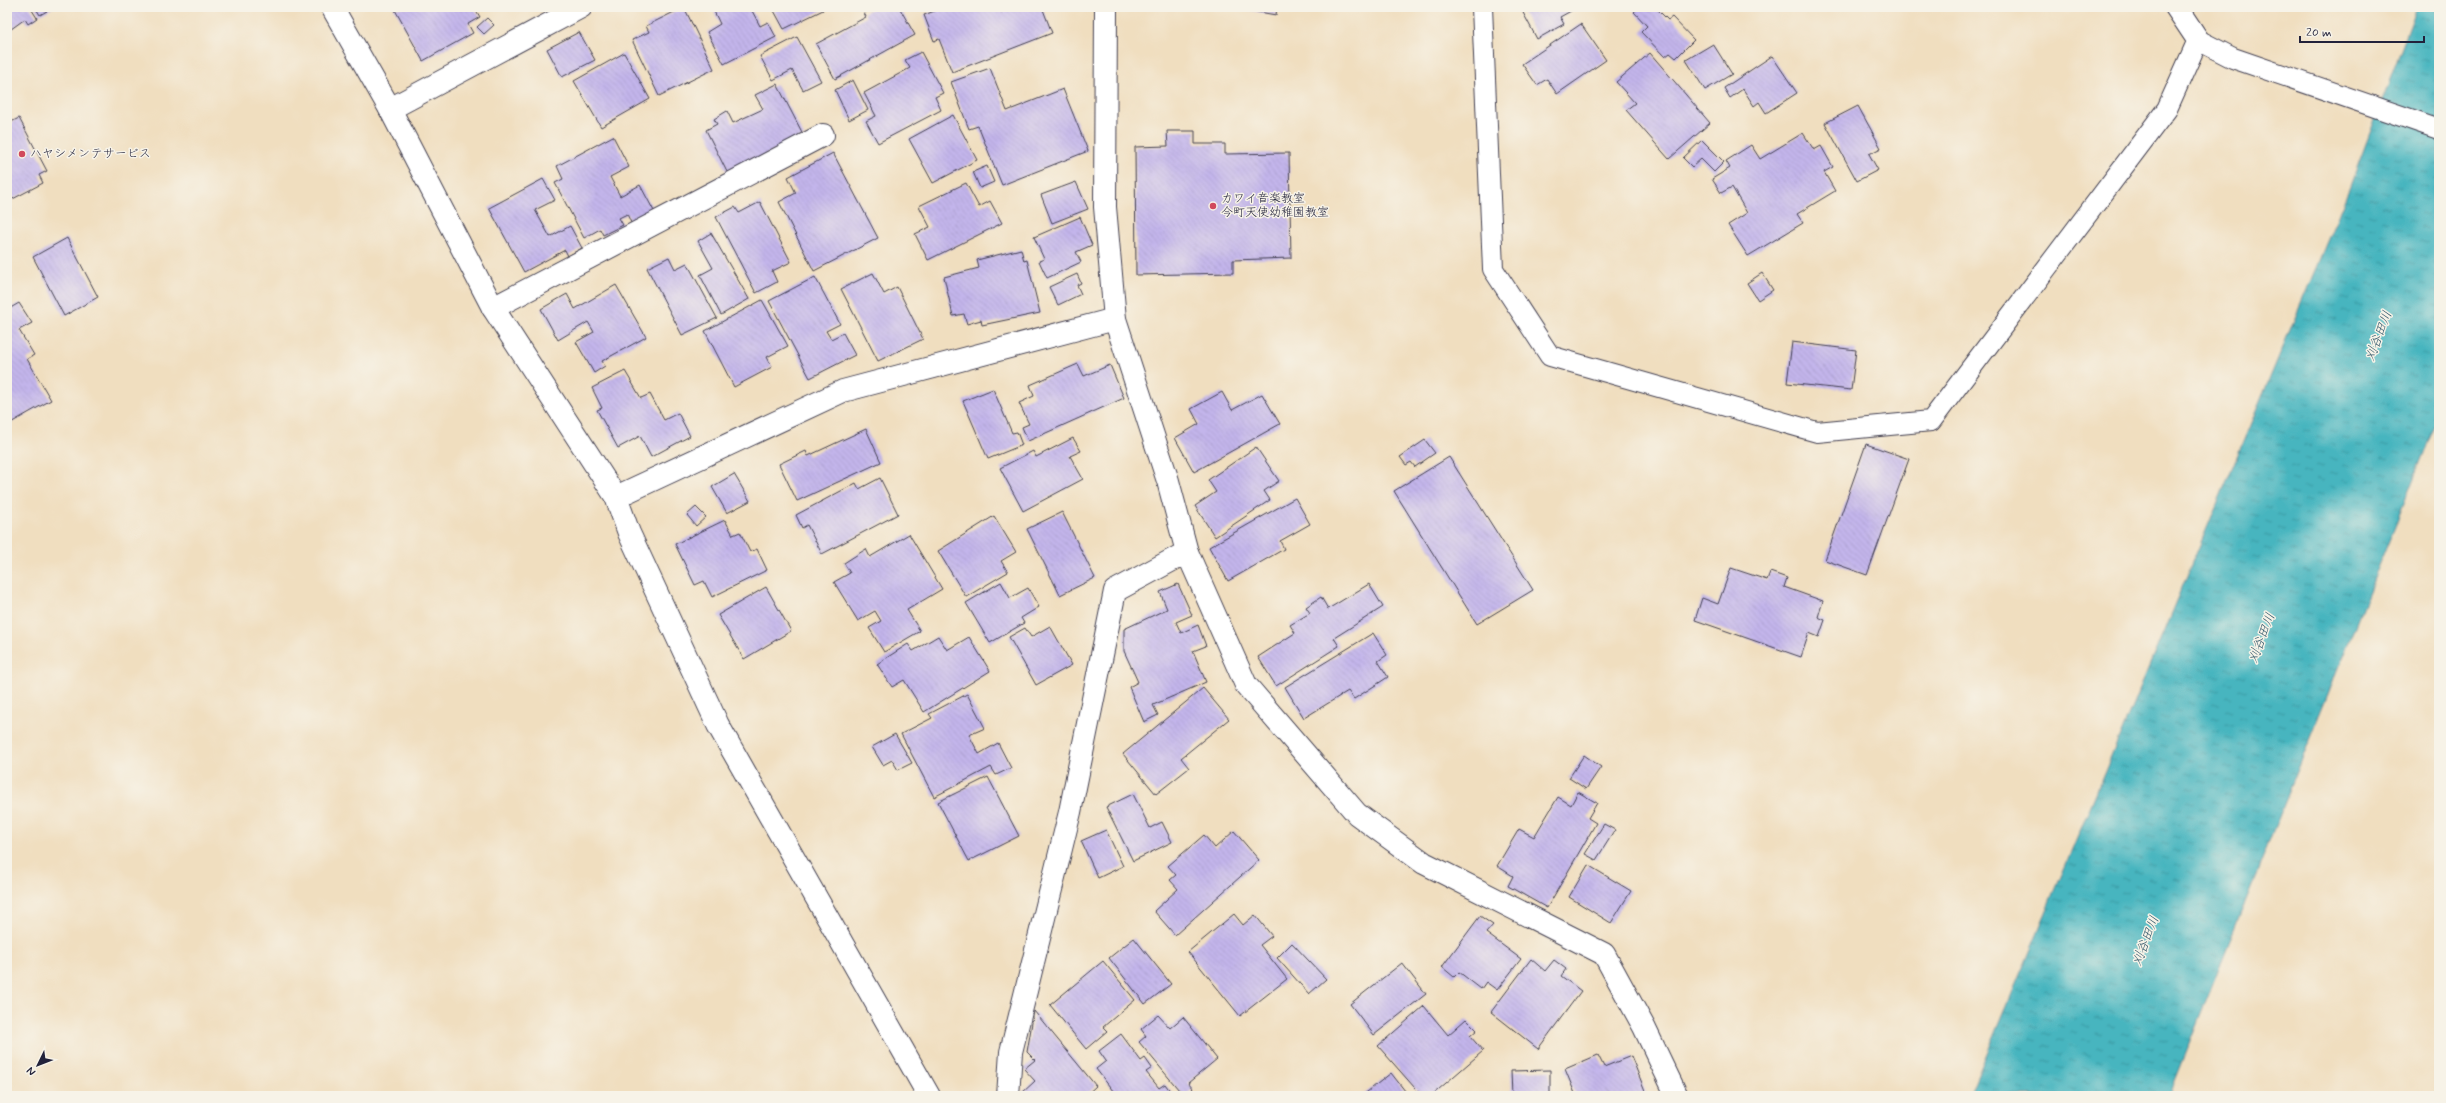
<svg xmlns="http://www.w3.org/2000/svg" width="2446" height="1103" font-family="Mynerve,'Klee One',sans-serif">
  <defs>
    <pattern id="water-ripples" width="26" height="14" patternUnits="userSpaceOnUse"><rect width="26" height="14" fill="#46b5bf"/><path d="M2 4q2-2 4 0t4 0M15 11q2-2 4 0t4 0" fill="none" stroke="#3a939c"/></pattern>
    <pattern id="building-back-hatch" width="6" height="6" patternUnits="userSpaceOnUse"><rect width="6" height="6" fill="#c3b5eb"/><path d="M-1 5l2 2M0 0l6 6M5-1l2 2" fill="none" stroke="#a79bca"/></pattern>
  </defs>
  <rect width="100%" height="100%" fill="#f7f3e8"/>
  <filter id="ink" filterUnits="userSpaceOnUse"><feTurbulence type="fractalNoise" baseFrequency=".025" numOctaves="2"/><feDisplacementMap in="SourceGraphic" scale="8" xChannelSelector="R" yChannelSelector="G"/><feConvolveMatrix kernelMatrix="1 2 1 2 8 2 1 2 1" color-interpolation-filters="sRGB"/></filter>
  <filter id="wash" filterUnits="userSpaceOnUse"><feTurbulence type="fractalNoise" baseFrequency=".012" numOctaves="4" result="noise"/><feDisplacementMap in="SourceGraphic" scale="16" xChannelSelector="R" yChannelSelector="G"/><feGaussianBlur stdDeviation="0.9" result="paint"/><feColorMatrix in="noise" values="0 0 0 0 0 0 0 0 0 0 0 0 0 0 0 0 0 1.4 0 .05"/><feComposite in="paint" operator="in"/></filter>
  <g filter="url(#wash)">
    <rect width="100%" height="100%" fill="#f0debf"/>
    <path fill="url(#water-ripples)" stroke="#346c7d" d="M2417,7H2439V415L2168,1096H1969L2349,189Z"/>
    <g id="blocks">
      <g fill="url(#building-back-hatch)">
        <path d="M7,7H30L37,18L28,24L25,19L7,32Z"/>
        <path d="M35,7H54L40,15Z"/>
        <path d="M474,7L480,17L468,24L473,33L423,61L394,8Z"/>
        <path d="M684,7L714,69L659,96L632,40L649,32L646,26Z"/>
        <path d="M712,7H750L760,26L768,22L776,37L724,64L707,32L720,24Z"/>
        <path d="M772,7H822L823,10L784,29Z"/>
        <path d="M875,7H899L915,35L835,79L816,44L866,17L864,13Z"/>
        <path d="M945,7H999L1001,12L1014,7H1042L1052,33L952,72L939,39L934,41L924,15Z"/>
        <path d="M1230,7H1277L1276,15Z"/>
        <path d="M1520,7H1578L1560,17L1564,24L1537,39Z"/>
        <path d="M1639,7H1655L1668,20L1672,17L1694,40L1676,58L1670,53L1665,57L1641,32L1647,26L1634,12Z"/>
        <path d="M487,18L494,25L484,34L477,27Z"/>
        <path d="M1581,24L1606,60L1557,94L1547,79L1537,85L1522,64Z"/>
        <path d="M579,32L595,60L562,77L547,49Z"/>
        <path d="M797,37L821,81L803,90L792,70L773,80L760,56Z"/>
        <path d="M1713,44L1732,74L1705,90L1686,60Z"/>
        <path d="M921,52L943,93L935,97L941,110L878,143L866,121L876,116L864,93L910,68L905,60Z"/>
        <path d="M624,53L650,99L601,127L574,81Z"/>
        <path d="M1650,53L1710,123L1669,159L1626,110L1635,103L1616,82Z"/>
        <path d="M1772,56L1797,93L1766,113L1759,102L1754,106L1743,89L1730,98L1724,88Z"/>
        <path d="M990,68L1007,111L1063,89L1088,151L1002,185L978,126L969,129L951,82Z"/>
        <path d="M853,80L868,110L849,120L835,90Z"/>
        <path d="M777,84L804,136L728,174L706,130L717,124L714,119L727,111L733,123L763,109L755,95Z"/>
        <path d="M1858,106L1881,148L1869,154L1878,170L1857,181L1825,123Z"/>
        <path d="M953,115L977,160L933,183L909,139Z"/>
        <path d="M19,118L47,171L39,175L43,183L7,202V137L9,135L7,124Z"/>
        <path d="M1167,131H1195V144H1225V154L1289,153L1291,258L1233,260V273L1136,275L1135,147L1168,146Z"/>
        <path d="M1803,133L1814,150L1821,146L1833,167L1824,172L1835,191L1797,214L1803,223L1748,256L1728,225L1747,213L1732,187L1721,193L1712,179L1730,168L1726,161L1751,145L1760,159Z"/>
        <path d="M613,136L629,167L610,177L620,196L640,185L655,213L632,225L627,214L619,218L623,225L603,235L600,229L584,238L555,183L563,179L557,166Z"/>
        <path d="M1702,140L1724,162L1714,172L1701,159L1692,167L1683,158Z"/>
        <path d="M833,153L878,238L814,271L779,202L796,193L788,177Z"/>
        <path d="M987,166L994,182L980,188L973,172Z"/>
        <path d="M543,179L555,200L535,210L550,237L570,226L582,248L568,256L565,250L524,272L489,208Z"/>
        <path d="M1076,182L1088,209L1052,223L1041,195Z"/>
        <path d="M966,183L979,207L990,201L1002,223L928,260L915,234L930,227L919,206Z"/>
        <path d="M760,202L791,262L772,271L777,282L756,293L716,217L735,207L739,213Z"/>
        <path d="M1080,217L1092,245L1076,252L1081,262L1047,278L1039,261L1044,259L1034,237Z"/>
        <path d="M711,233L749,299L721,315L700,275L713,268L698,241Z"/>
        <path d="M67,238L98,297L64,316L33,257Z"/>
        <path d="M1021,249L1024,261L1027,260L1040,313L982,325L981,320L967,324L964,314L953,316L944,277L979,268L977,260Z"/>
        <path d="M669,257L675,269L687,263L717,318L682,335L647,268Z"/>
        <path d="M873,273L884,294L897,287L923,339L878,361L841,289Z"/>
        <path d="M1762,273L1773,290L1758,300L1747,283Z"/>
        <path d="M1077,274L1081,283L1077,285L1081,294L1058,305L1049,287Z"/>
        <path d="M815,277L840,324L826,331L831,339L843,333L855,355L810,378L769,301Z"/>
        <path d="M616,285L646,337L602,361L605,366L594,373L576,342L594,332L588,322L558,340L541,309L567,294L575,309Z"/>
        <path d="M762,300L788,346L767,357L772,367L734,387L705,331Z"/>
        <path d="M19,303L32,323L19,330L34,355L27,359L51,400L7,425V310Z"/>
        <path d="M1792,342L1856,350L1851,390L1787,383Z"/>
        <path d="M1078,364L1084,376L1110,365L1124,398L1028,441L1022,427L1029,424L1019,403L1034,396L1030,385Z"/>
        <path d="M625,371L641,398L650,394L664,420L678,413L690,436L651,457L640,436L618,448L597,410L602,408L592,388Z"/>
        <path d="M993,389L1012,433L1017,432L1022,445L988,459L963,401Z"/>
        <path d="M1222,392L1232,410L1262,394L1280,424L1194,472L1175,438L1199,424L1191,409Z"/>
        <path d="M866,429L881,462L797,501L779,464L806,451L808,456Z"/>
        <path d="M1073,438L1081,451L1070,456L1083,479L1023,511L1000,468L1033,451L1036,457Z"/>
        <path d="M1425,440L1435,453L1415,467L1411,462L1406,465L1400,457Z"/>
        <path d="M1866,444L1909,459L1867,575L1825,560Z"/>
        <path d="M1256,447L1279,481L1264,491L1270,500L1215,537L1195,506L1216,492L1208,480Z"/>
        <path d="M1449,457L1533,590L1477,624L1394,491Z"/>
        <path d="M734,474L750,501L727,513L712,487Z"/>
        <path d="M880,478L898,514L822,554L807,525L802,528L796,515L856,483L859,489Z"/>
        <path d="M1295,498L1310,524L1280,541L1284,549L1228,581L1209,547Z"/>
        <path d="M696,507L706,517L696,526L687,515Z"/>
        <path d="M1062,512L1095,578L1060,595L1027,529Z"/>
        <path d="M994,516L1016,552L1001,561L1008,572L966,597L938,551Z"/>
        <path d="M725,520L733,535L740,532L750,552L757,549L767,570L712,597L704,581L695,585L675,544Z"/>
        <path d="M909,534L942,589L907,610L920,631L884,652L869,628L881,621L875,611L858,621L834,582L850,573L844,563L866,549L870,557Z"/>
        <path d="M1731,568L1767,580L1770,572L1787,578L1784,587L1823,601L1818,617L1825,620L1819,637L1809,633L1801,657L1695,620L1702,598L1718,604Z"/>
        <path d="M1001,582L1010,598L1028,588L1039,607L1021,618L1024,623L990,643L966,603Z"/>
        <path d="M1178,584L1192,615L1176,622L1181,633L1198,625L1206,646L1193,651L1206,682L1153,705L1158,715L1144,722L1129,687L1138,682L1124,651V629L1167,609L1160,592Z"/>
        <path d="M1369,584L1383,607L1334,638L1339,646L1276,686L1258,657L1295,633L1290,625L1310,613L1306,607L1321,597L1328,609Z"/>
        <path d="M766,587L791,631L744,659L718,615Z"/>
        <path d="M1050,626L1072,665L1036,685L1009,637L1025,628L1031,637Z"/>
        <path d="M1373,633L1387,655L1378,661L1388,677L1354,699L1348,691L1304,718L1285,687Z"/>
        <path d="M938,636L947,650L969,637L990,671L924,712L904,680L892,687L877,664L908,644L913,651Z"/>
        <path d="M1203,688L1229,719L1181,758L1189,768L1156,794L1123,754Z"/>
        <path d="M967,694L985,728L969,735L979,754L998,743L1011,768L996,775L991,767L934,797L901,734L932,718L929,714Z"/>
        <path d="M895,734L912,763L898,770L892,760L883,765L872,747Z"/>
        <path d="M1584,755L1601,767L1586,789L1569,778Z"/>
        <path d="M988,777L1019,836L969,861L938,802Z"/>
        <path d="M1578,792L1597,803L1588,818L1596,823L1547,908L1508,886L1513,876L1497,866L1519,829L1534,837L1558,797L1571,805Z"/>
        <path d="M1133,794L1150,828L1162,822L1172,842L1133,861L1106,807Z"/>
        <path d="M1604,824L1615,830L1596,860L1585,854Z"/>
        <path d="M1106,830L1123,866L1098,878L1081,841Z"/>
        <path d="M1234,831L1259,860L1175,935L1154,911L1178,889L1170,880L1176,875L1168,866L1204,835L1215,848Z"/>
        <path d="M1588,865L1631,891L1611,923L1569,897Z"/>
        <path d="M1234,914L1243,925L1255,915L1272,936L1260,945L1287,979L1240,1016L1188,952Z"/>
        <path d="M1480,916L1493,925L1486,933L1521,959L1497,990L1486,982L1481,989L1459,972L1454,977L1442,967Z"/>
        <path d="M1134,938L1171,984L1145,1004L1109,958Z"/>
        <path d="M1292,943L1326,979L1309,994L1277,958Z"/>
        <path d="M1531,959L1545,971L1554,960L1566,969L1561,976L1581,991L1538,1049L1491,1012Z"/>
        <path d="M1103,961L1135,1000L1103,1027L1107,1031L1086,1049L1050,1005Z"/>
        <path d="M1402,963L1426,994L1374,1035L1350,1004Z"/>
        <path d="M1424,1006L1448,1035L1466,1019L1477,1030L1470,1036L1483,1051L1431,1096H1422L1378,1046Z"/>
        <path d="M1034,1011L1096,1086L1085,1096H1021L1022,1093L1035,1081L1024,1069L1035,1060L1027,1052Z"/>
        <path d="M1158,1015L1170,1028L1183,1017L1217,1059L1188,1083L1193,1089L1184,1096L1139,1042L1146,1036L1141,1029Z"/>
        <path d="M1121,1034L1141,1061L1145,1058L1152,1068L1146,1072L1159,1088L1165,1084L1174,1096H1117L1096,1069L1106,1061L1099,1051Z"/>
        <path d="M1598,1055L1604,1067L1631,1056L1646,1093L1639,1096H1576L1565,1069Z"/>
        <path d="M1550,1070V1096H1512L1511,1071Z"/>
        <path d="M1391,1073L1409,1096H1362Z"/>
      </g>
    </g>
  </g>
  <g filter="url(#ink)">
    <use href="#blocks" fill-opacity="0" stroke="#413e4f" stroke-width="1"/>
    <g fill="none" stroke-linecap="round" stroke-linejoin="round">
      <defs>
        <path id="lane" d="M1482,7L1493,269L1550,356L1817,432L1931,421L2167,109L2198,40L2233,58L2439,129"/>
        <g id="street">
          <path d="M1106,7L1105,207L1115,319L1168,481L1187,552L1246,685L1357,814L1424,863L1604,954L1644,1027L1676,1094L1673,1096"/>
          <path d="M2176,7L2198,40"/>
          <path d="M390,109L581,7"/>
          <path d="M493,308L823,135"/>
          <path d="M616,497L843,391L1115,319"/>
          <path d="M1008,1096L1011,1052L1070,812L1115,591L1187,552"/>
        </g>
        <path id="secondary" d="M332,7L390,109L493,308L616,497L629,533L718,725L929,1096"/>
      </defs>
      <use href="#lane" stroke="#413e4f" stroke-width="22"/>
      <use href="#street" stroke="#413e4f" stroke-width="24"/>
      <use href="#secondary" stroke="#413e4f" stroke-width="24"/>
      <use href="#lane" stroke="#fff" stroke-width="20"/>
      <use href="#street" stroke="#fff" stroke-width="22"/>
      <use href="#secondary" stroke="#fff" stroke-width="22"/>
    </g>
  </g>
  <g fill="#d1495b" stroke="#f7f3e8" stroke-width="1.5">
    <circle cx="22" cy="154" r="4"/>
    <circle cx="1213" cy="206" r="4"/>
  </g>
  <g text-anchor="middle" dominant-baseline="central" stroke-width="3" stroke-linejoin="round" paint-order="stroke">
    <g font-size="12" fill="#22223b" stroke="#f7f3e8" text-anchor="start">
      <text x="30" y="154">ハヤシメンテサービス</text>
      <text x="1221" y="199">カワイ音楽教室<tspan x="1221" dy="14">今町天使幼稚園教室</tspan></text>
    </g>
    <g font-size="13" font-style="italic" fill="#2f5569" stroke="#f7f3e8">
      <text transform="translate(2379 336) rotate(-69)">刈谷田川</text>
      <text transform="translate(2262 638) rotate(-69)">刈谷田川</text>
      <text transform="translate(2146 941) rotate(-69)">刈谷田川</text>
    </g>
  </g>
  <rect width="2446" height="1103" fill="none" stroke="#f7f3e8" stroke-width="24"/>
  <g transform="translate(38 1065) rotate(227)" stroke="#f7f3e8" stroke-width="3" paint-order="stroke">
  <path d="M0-3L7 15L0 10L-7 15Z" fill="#22223b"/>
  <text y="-6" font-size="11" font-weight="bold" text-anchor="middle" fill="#22223b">N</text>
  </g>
  <path d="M2300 36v6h124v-6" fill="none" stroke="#22223b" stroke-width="2"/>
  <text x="2306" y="36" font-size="12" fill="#22223b" stroke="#f7f3e8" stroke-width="3" paint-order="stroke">20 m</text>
</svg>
